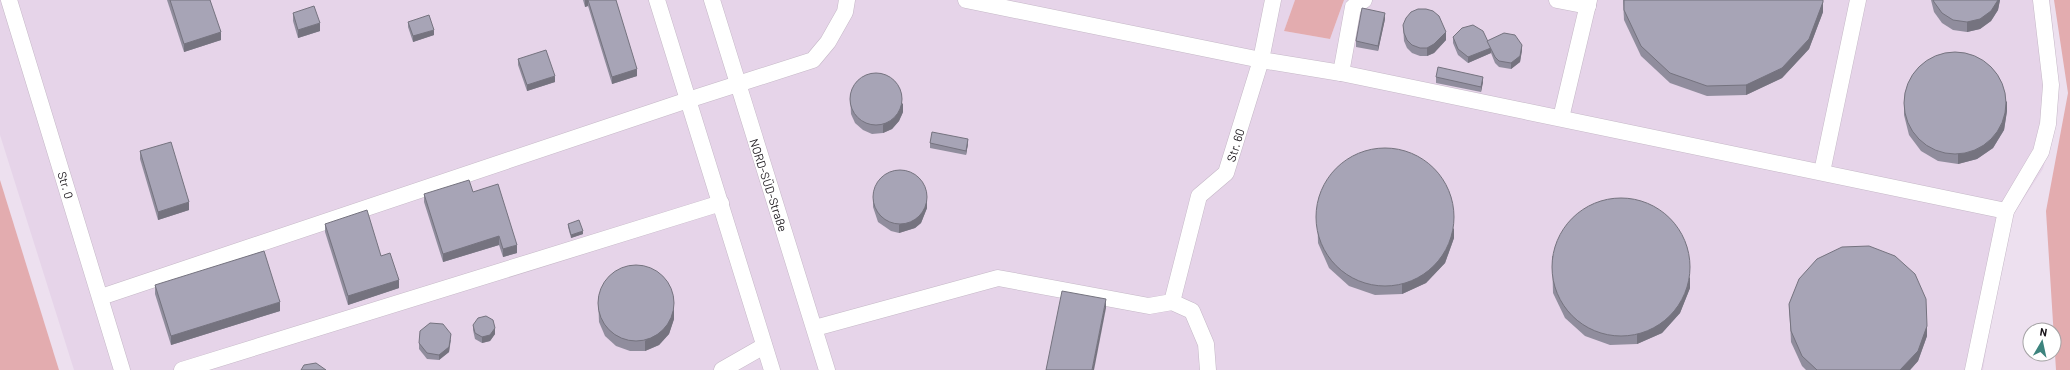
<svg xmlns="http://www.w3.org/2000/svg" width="2070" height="370" font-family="Barlow,sans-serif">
  <rect width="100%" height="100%" fill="#ede0ef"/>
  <path fill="#e6d4e9" d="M0,0H1295L1284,31L1330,39L1344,0H2050L2059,90L2053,131L2043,169L2005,227L1983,370H74L0,135Z"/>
  <g fill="#e3acaf">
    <path d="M1295,0H1344L1330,39L1284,31Z"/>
    <path d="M2054,0H2070V370H2056L2046,211L2068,93Z"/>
    <path d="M0,180L59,370H0Z"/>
  </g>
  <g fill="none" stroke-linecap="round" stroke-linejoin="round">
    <defs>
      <g id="minor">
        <path d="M9,0L122,370"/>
        <path d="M657,0L772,370"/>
        <path d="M712,0L827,370"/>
        <path d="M966,0L1261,60L1341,73L2006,211"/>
        <path d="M1557,0L1588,6"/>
        <path d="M1341,73L1353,7L1364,0"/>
        <path d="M1561,118L1589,0"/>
        <path d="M1822,172L1858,0"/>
        <path d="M101,297L688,100L813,60L828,42L845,12L847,0"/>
        <path d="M1172,302L1199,196L1226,173L1261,60L1273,0"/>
        <path d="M815,328L998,278L1149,306L1172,302L1192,311L1206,344L1208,370"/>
        <path d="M182,370L721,203"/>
        <path d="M722,370L764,346"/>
        <path d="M1973,370L2006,211L2041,152L2048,124L2051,85L2041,0"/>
      </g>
    </defs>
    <use href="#minor" stroke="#c5b8c7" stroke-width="17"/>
    <use href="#minor" stroke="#fff" stroke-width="16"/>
  </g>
  <g fill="#908d9d">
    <path d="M167,0H210L221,40L184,52Z"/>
    <path d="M583,0H616L637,76L612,84L588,6L585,7Z"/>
    <path d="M1623,0H1823V12L1809,49L1782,78L1746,95L1707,96L1670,83L1641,56L1624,20Z"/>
    <path d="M1931,0H2000L1998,10L1991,21L1980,29L1967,32L1953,30L1942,23L1934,12Z"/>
    <path d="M293,13L320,31L298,38L293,21Z"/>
    <path d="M1385,19L1378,51L1356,47V41Z"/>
    <path d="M408,22L434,35L413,42L408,27Z"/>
    <path d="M1403,25L1446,40L1434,53L1427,56H1420L1412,53L1407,48L1404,41Z"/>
    <path d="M1453,37L1487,41L1522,50L1520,62L1511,69L1499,67L1495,63L1491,53L1468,63L1458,55L1453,43Z"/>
    <path d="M518,59L555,82L527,91L518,65Z"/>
    <path d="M1436,77L1483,82L1481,92L1436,83Z"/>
    <path d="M850,95L903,112L899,121L892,129L883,133L872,134L863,130L855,123L851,114Z"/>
    <path d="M1904,105L2007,111L2004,130L1993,148L1977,159L1958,164L1938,161L1921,151L1909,135L1904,115Z"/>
    <path d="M930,143L968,144L966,155L930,148Z"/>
    <path d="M140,151L189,210L158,220L140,159Z"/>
    <path d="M473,192L517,253L503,257L499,245L443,262L424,202V194Z"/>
    <path d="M873,199L927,208L921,223L915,228L899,233L891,231L878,222L873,207Z"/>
    <path d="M1317,206L1454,238L1445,263L1426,283L1402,294L1375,295L1349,286L1329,268L1318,243Z"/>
    <path d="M325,224L381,256L399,288L348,305L325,232Z"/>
    <path d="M568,224L583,234L571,238L568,227Z"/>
    <path d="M1552,256L1690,288L1680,313L1662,333L1637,344L1610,345L1585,336L1565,318L1553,293Z"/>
    <path d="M155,285L280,311L171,345L155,294Z"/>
    <path d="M598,297L674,319L669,334L659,345L645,351H630L616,346L605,336L599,322Z"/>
    <path d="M1789,304L1927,336L1918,361L1910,370H1806L1802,366L1791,342Z"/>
    <path d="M473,325L495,334L490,341L482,343L475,339L473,330Z"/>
    <path d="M451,340L449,352L439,360L427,359L419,349V343Z"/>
  </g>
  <g fill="#75737f">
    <path d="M585,0H588V6L585,7Z"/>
    <path d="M1998,0H2000L1998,10L1991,21L1980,29L1967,32V22Z"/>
    <path d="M1823,2V12L1809,49L1782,78L1746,95V85Z"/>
    <path d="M1385,13V19L1378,51V46Z"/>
    <path d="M320,23V31L298,38V30Z"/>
    <path d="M434,30V35L413,42V36Z"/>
    <path d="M221,32V40L184,52V44Z"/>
    <path d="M1446,32V40L1434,53L1427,56V48Z"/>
    <path d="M1522,45V50L1520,62L1511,69V63Z"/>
    <path d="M1491,48V53L1468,63V57Z"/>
    <path d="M637,69V76L612,84V77Z"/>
    <path d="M555,76V82L527,91V85Z"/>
    <path d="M1483,77V82L1481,92V87Z"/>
    <path d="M2007,101V111L2004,130L1993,148L1977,159L1958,164V154Z"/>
    <path d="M903,103V112L899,121L892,129L883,133V125Z"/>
    <path d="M968,139V144L966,155V151Z"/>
    <path d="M927,200V208L921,223L915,228L899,233V225Z"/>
    <path d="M189,202V210L158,220V212Z"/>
    <path d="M1454,228V238L1445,263L1426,283L1402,294V284Z"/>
    <path d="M583,231V234L571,238V235Z"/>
    <path d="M499,236V245L443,262V254Z"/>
    <path d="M517,245V253L503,257V249Z"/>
    <path d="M1690,277V288L1680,313L1662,333L1637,344V334Z"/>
    <path d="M399,280V288L348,305V296Z"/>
    <path d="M1106,299V308L1094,370H1092Z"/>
    <path d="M280,302V311L171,345V336Z"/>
    <path d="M674,309V319L669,334L659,345L645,351V341Z"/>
    <path d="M1927,326V336L1918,361L1910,370H1900Z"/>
    <path d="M495,328V334L490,341L482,343V337Z"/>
    <path d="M451,334L449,352L439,360V355Z"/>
  </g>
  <g fill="#a7a4b6" stroke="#75737f">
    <path d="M170,0H210L221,32L184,44Z"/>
    <path d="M588,0H616L637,69L612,77Z"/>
    <path d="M1624,0H1823V2L1809,39L1782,68L1746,85L1707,86L1670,73L1641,46L1624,10Z"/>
    <path d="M1933,0H1998L1991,11L1980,19L1967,22L1953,20L1942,13L1934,2Z"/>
    <path d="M314,6L320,23L298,30L293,13Z"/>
    <path d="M1362,8L1385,13L1378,46L1356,41Z"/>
    <path d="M1418,9H1426L1433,11L1439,16L1446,32L1434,44L1427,48H1420L1412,45L1407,40L1404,33L1403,25L1406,18L1411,12Z"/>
    <path d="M429,15L434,30L413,36L408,22Z"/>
    <path d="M1473,25L1483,31L1491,48L1468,57L1458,49L1453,37L1462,28Z"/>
    <path d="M1504,33L1515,35L1522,45L1520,56L1511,63L1499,61L1495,57L1487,41Z"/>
    <path d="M546,50L555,76L527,85L518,59Z"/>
    <circle cx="1955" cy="103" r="51"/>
    <path d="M1438,67L1483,77L1481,87L1436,77Z"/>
    <circle cx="876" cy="99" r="26"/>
    <path d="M932,132L968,139L966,151L930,143Z"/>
    <path d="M171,142L189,202L158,212L140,151Z"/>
    <circle cx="1385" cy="217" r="69"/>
    <circle cx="900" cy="197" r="27"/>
    <path d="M469,180L473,192L498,184L517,245L503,249L499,236L443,254L424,194Z"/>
    <circle cx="1621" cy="267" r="69"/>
    <path d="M367,210L381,256L390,253L399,280L348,296L325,224Z"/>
    <path d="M579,220L583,231L571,235L568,224Z"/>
    <path d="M1869,246L1895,256L1915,274L1926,299L1927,326L1918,351L1900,370H1817L1802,356L1791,331L1789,304L1799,279L1817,259L1842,247Z"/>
    <path d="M264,251L280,302L171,336L155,285Z"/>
    <circle cx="636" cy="303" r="38"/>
    <path d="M1062,291L1106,299L1092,370H1046Z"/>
    <path d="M486,316L493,320L495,328L490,335L482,337L475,333L473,325L478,318Z"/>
    <path d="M430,323L443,324L451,334L449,347L439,355L427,353L419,343L420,331Z"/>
    <path d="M316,363L326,370H301L304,365Z"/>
  </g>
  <g text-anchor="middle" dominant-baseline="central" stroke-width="3.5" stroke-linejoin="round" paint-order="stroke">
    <g font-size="12" fill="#1b171c" stroke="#fff">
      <text transform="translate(1235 145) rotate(-73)">Str. 60</text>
      <text transform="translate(66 185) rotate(73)">Str. 0</text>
      <text transform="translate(769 185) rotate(72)">NORD-SÜD-Straße</text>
    </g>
  </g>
  <g transform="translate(2042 342) rotate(9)"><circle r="19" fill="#ffffff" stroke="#a4a2a4"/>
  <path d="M0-3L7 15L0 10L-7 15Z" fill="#3d847e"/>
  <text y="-6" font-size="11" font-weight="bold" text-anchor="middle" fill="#1b171c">N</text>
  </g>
</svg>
